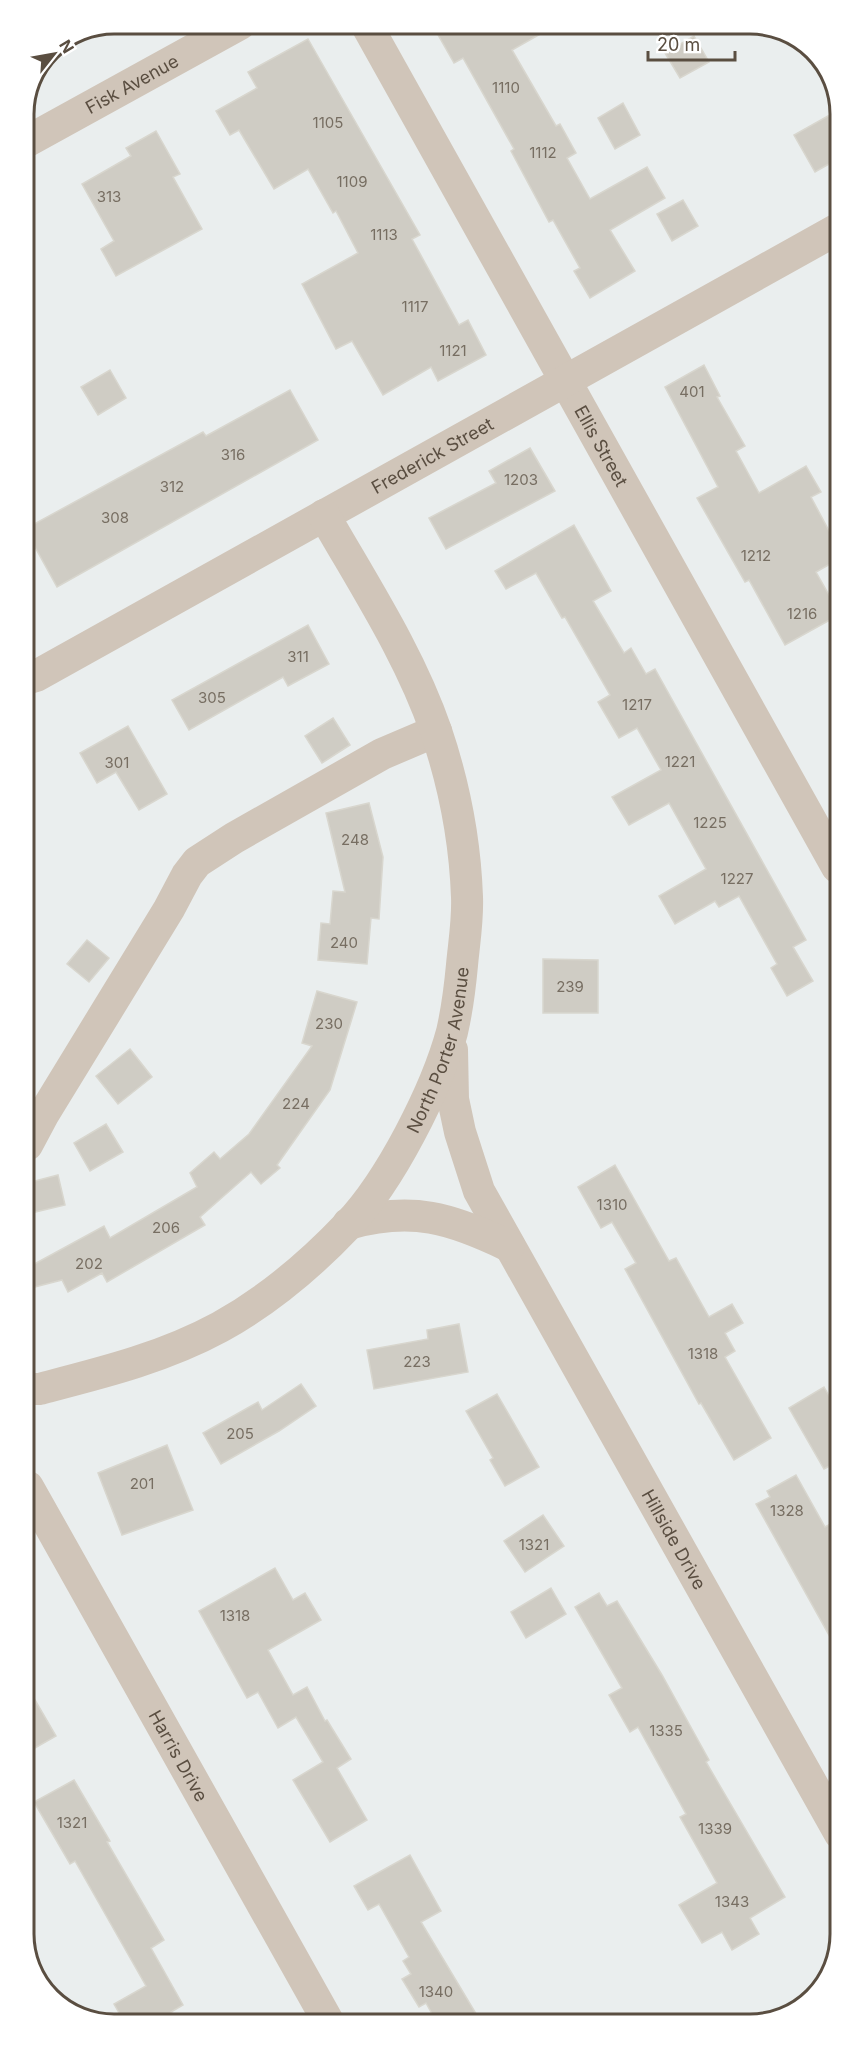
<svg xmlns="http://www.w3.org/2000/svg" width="864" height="2049" font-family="Inter,sans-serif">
  <rect width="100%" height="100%" fill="#eaeeee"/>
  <g fill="#cfccc4" stroke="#d8d6ce" stroke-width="1.5">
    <path d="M453,24H558L512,50L556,126L560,124L576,153L567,158L590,199L647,167L665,198L610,230L635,271L590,298L574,271L580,268L553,220L549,222L511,151L514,149L463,58L454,63L437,33Z"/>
    <path d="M694,36L709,62L680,78L665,53Z"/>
    <path d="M308,39L420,235L412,239L459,325L468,320L486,355L438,381L431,367L383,395L352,341L336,349L302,284L358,253L336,211L333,213L308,169L274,189L239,130L230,135L216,111L257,88L248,72Z"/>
    <path d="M623,103L640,135L615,149L598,118Z"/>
    <path d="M835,112L836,160L815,172L794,135Z"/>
    <path d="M156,131L180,174L173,177L202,229L116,276L101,249L114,241L82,184L131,156L126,148Z"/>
    <path d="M683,200L698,226L672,241L657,214Z"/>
    <path d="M704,365L720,396L717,397L745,446L736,451L759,493L806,466L821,492L811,497L836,544L837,560L816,572L837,609V616L785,645L749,580L745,582L697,498L718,487L665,387Z"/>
    <path d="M110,370L126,398L98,415L81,387Z"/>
    <path d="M290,390L318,440L57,587L25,529L203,432L206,436Z"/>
    <path d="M530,448L555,491L446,549L429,518L496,483L489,471Z"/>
    <path d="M574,525L611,591L593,601L624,653L631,648L646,674L655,669L806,940L793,947L813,981L787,996L771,968L777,964L739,896L719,907L715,901L675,924L659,896L706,869L669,803L629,825L612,797L661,770L637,728L619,738L598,702L610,695L565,617L562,618L536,573L506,589L495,571Z"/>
    <path d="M308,625L329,664L288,686L283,677L189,730L172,700Z"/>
    <path d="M333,718L350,745L322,763L305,736Z"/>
    <path d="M128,726L167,794L139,810L116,772L97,783L80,753Z"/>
    <path d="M369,803L383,857L379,919L371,918L367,964L318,960L321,923L330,924L333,891L345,892L326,813Z"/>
    <path d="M87,940L109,958L89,982L67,964Z"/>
    <path d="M543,959L598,960V1013H543Z"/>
    <path d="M317,991L357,1002L330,1090L277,1165L280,1168L261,1184L251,1172L200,1217L205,1225L107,1282L102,1273L68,1292L62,1280L27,1289V1268L104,1226L110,1238L197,1187L190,1173L214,1152L220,1159L249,1134L312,1046L302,1043Z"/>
    <path d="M130,1049L152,1077L118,1104L96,1076Z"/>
    <path d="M106,1124L123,1152L90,1171L74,1143Z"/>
    <path d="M615,1165L669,1261L676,1258L709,1317L732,1304L743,1323L725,1333L735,1351L725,1357L771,1438L734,1460L701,1403L699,1404L625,1269L636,1263L612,1222L601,1228L578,1187Z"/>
    <path d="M58,1175L65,1205L27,1214V1183Z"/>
    <path d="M459,1324L468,1372L374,1389L367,1350L428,1339L427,1330Z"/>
    <path d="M301,1384L316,1406L279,1431L221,1464L203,1433L258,1402L262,1410Z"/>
    <path d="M824,1387L839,1413V1461L824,1469L789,1408Z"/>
    <path d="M497,1394L539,1467L505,1486L490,1460L493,1458L466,1411Z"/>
    <path d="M167,1445L193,1510L122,1535L98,1473Z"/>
    <path d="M796,1475L825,1527L839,1519V1653L756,1504L770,1497L767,1491Z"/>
    <path d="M543,1515L564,1546L525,1572L504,1541Z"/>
    <path d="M275,1568L293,1600L305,1593L321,1620L268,1650L293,1695L307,1687L325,1721L327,1720L351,1759L337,1768L367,1820L330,1842L293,1780L323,1762L296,1717L278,1728L258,1692L247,1698L199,1611Z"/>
    <path d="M551,1588L566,1614L526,1638L511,1612Z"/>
    <path d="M599,1593L607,1606L617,1601L662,1675L709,1760L706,1762L785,1897L750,1918L759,1934L732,1950L722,1932L702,1943L679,1905L717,1883L680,1817L686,1814L638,1727L630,1732L609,1695L622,1688L575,1607Z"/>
    <path d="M28,1688L56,1736L28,1752Z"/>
    <path d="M74,1780L110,1841L107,1842L164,1940L151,1948L183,2005L171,2012L179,2024L126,2025L114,2004L146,1986L75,1861L70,1864L34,1802Z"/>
    <path d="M410,1855L441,1911L421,1922L481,2022L437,2023L426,2003L419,2007L402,1979L411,1974L403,1961L409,1957L379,1904L368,1910L354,1886Z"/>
  </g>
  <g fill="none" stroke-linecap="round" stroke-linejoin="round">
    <g stroke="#d0c5b9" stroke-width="32">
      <path id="s1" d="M366,24L837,867"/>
      <path id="s2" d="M24,143L240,24"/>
      <path id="s3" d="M26,679L36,676L836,230"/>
      <path id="s4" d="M452,1050L453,1099L460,1132L479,1191L840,1834"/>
      <path d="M27,1145L43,1115L169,909L187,875L197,862L234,838L382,754L436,731"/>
      <path d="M348,1224C412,1206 451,1218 509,1246"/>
      <path id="s5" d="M27,1389H39C101,1373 163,1358 220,1327C267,1301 311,1264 348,1225C390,1181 436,1091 452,1032C457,1010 460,987 462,965C464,943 468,920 467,897C465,841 454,784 436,731C410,655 364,585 324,515"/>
      <path id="s6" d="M28,1487L329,2023"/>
    </g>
  </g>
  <g text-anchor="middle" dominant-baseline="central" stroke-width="6" stroke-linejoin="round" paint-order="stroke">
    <g font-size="15" fill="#776e62">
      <text x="506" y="87">1110</text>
      <text x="328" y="122">1105</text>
      <text x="543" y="152">1112</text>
      <text x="352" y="181">1109</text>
      <text x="109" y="196">313</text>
      <text x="384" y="234">1113</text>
      <text x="415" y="306">1117</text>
      <text x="453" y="350">1121</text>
      <text x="692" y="391">401</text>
      <text x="233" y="454">316</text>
      <text x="521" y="479">1203</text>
      <text x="172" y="486">312</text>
      <text x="115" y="517">308</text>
      <text x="756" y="555">1212</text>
      <text x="802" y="613">1216</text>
      <text x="298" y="656">311</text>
      <text x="212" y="697">305</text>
      <text x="637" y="704">1217</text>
      <text x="680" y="761">1221</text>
      <text x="117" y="762">301</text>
      <text x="710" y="822">1225</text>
      <text x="355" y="839">248</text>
      <text x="737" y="878">1227</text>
      <text x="344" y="942">240</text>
      <text x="570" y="986">239</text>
      <text x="329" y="1023">230</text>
      <text x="296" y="1103">224</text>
      <text x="612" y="1204">1310</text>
      <text x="166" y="1227">206</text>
      <text x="89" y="1263">202</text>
      <text x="703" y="1353">1318</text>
      <text x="417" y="1361">223</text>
      <text x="240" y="1433">205</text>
      <text x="142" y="1483">201</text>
      <text x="787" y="1510">1328</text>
      <text x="534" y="1544">1321</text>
      <text x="235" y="1615">1318</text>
      <text x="666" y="1730">1335</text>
      <text x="72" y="1822">1321</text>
      <text x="715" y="1828">1339</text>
      <text x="732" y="1901">1343</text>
      <text x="436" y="1991">1340</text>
    </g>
    <g font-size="18" fill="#5a4e41" stroke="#fff">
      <text stroke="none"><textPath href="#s2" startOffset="123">Fisk Avenue</textPath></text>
      <text stroke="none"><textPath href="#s1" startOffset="483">Ellis Street</textPath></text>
      <text stroke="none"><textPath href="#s3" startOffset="464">Frederick Street</textPath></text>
      <text stroke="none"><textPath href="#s5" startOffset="568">North Porter Avenue</textPath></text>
      <text stroke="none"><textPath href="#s4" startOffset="544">Hillside Drive</textPath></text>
      <text stroke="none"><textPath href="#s6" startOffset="308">Harris Drive</textPath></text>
    </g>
  </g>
  <path d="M0 0H864V2049H0ZM114 34H750A80 80 0 0 1 830 114V1934A80 80 0 0 1 750 2014H114A80 80 0 0 1 34 1934V114A80 80 0 0 1 114 34Z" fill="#fff" fill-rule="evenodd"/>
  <path fill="none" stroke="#5a4e41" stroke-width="3" d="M114 34H750A80 80 0 0 1 830 114V1934A80 80 0 0 1 750 2014H114A80 80 0 0 1 34 1934V114A80 80 0 0 1 114 34Z"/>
  <g transform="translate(54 54) rotate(59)" stroke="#ffffff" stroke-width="4.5" paint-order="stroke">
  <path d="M0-4.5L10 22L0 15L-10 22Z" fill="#5a4e41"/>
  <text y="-9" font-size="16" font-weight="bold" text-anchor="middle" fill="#5a4e41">N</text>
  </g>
  <path d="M648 51v9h87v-9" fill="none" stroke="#5a4e41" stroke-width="3"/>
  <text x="657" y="51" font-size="18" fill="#5a4e41" stroke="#ffffff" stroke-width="4.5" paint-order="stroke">20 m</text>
</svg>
